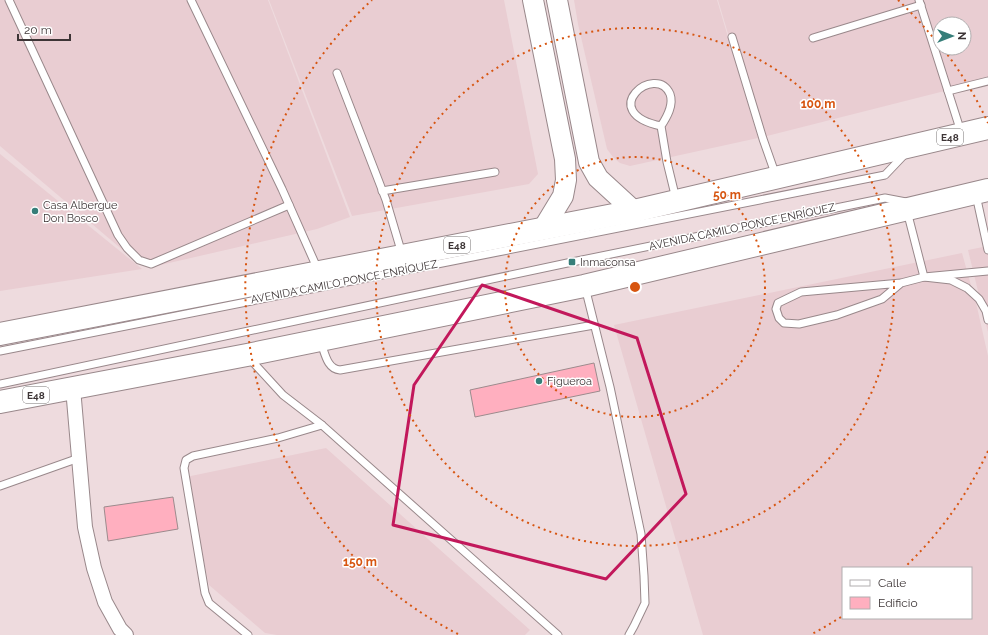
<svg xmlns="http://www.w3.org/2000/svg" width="988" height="635" font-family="Raleway,sans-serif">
  <rect width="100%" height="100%" fill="#eedbde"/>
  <g fill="#e9cdd2" fill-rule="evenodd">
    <path d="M0,0H268L350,217L317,229L156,266L147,267L138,263L0,146Z"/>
    <path d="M269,0H504L538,174L529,184L352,216Z"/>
    <path d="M574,0H717L758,138L630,166L620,163L613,157L607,149L578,24Z"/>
    <path d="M718,0H988V80L759,138ZM940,24H964V48H940Z"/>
    <path d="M0,154L142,269L0,291Z"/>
    <path d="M988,246V332L968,250Z"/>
    <path d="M962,253L977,307L988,356V635H703L614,325ZM843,568H971V618H843Z"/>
    <path d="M326,448L530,630L525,635H277L265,633L209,585L186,477Z"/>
  </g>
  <g fill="#ffafbf" stroke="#9c8b8d">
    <path d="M594,363L600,391L475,417L470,390Z"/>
    <path d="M173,497L178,529L108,541L104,507Z"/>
  </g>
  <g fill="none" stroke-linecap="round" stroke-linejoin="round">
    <defs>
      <g id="lane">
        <path d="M9,0L118,235L127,248L139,260L151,264L289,205"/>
        <path d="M191,0L282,189L318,270"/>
        <path d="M919,0L961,132"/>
        <path d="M732,37L763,139L776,176"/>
        <path d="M813,38L921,5"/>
        <path d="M337,73L386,200L402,254"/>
        <path d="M948,91L988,81"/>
        <path d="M661,126C595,112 656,62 670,94C674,105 667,117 661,126L667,162L676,199"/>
        <path d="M382,191L495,172"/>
        <path d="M976,195L988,250"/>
        <path d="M907,211L924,277L951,280L967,288L979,299L986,311L988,320"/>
        <path d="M901,283L882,299L837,315L799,324L784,323L779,318L776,309L778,303L801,292L901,283L924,277L988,271"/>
        <path d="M585,287L610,387L641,534L644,576L645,603L634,626L629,635"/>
        <path d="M321,343C325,353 327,369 340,370L594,325"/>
        <path d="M0,351L885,175L905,154"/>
        <path d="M250,359L283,395L322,425L558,635"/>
        <path d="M0,384L572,262L885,198L906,202"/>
        <path d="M0,486L79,458"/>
        <path d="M248,635L209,603L205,593L184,468L186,460L193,456L278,438L322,425"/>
      </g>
      <path id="street" d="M73,388L85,527L94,568L105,602L120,629L126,635"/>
      <g id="secondary">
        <path d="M533,0L565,159L566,180L563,196L543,229"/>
        <path d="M557,0L589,162L598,178L634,211"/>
      </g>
      <g id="primary">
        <path d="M0,334L634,211L988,128"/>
        <path d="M0,402L247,355L584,286L988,190"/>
      </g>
    </defs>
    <use href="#lane" stroke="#99888b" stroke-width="9"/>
    <use href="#street" stroke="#99888b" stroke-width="16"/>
    <use href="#secondary" stroke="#99888b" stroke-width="22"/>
    <use href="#primary" stroke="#99888b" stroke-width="24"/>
    <use href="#lane" stroke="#fff" stroke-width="7"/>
    <use href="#street" stroke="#fff" stroke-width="14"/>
    <use href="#secondary" stroke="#fff" stroke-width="20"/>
    <use href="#primary" stroke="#fff" stroke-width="22"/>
  </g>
  <path fill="none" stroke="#c2185b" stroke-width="3" stroke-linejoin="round" d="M482,285L637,338L686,494L606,579L393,525L414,385Z"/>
  <g fill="none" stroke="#d75510" stroke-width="2" stroke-dasharray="2 4">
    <circle cx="635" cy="287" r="130"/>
    <circle cx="635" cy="287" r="259"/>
    <path d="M988 451A389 389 0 0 1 905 567M841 617A389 389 0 0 1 812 634M458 634A389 389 0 0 1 372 0M898 0A389 389 0 0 1 939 45M944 50A389 389 0 0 1 988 123"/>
  </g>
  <g fill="#367e79" stroke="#fff" stroke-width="1.5">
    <circle cx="35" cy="211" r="4"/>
    <rect x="568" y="258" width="8" height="8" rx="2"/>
    <circle cx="539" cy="381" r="4"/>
  </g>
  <g text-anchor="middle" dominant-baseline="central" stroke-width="3" stroke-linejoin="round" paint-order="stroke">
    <g fill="#fff" stroke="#777272" stroke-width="1">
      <rect x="937" y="129" width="26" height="16" rx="3"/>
      <rect x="444" y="237" width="26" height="16" rx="3"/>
      <rect x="23" y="387" width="26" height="16" rx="3"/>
    </g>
    <g font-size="10" font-weight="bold" fill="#3d3536">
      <text x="950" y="137">E48</text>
      <text x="457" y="245">E48</text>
      <text x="36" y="395">E48</text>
    </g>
    <g font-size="11" fill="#3d3536" stroke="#fff" text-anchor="start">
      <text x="43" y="205">Casa Albergue<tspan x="43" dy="13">Don Bosco</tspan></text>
      <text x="580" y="262">Inmaconsa</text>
      <text x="547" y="381">Figueroa</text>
    </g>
    <g font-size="11" fill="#3d3536" stroke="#fff">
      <text transform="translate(742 227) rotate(-12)">AVENIDA CAMILO PONCE ENRÍQUEZ</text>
      <text transform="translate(344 282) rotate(-11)">AVENIDA CAMILO PONCE ENRÍQUEZ</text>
    </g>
  </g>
  <circle cx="635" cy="287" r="6" fill="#d75510" stroke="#fff" stroke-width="2"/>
  <g font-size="12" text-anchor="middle" font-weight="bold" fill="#d75510" stroke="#fff" stroke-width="3" stroke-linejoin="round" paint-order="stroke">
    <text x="818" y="108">100 m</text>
    <text x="727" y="199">50 m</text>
    <text x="360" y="566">150 m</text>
  </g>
  <rect x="842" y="567" width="130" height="52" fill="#ffffff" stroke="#b1aeaf"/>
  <rect x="850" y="580" width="20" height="6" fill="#ffffff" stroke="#b1aeaf"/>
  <text x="878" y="587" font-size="12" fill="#3d3536">Calle</text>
  <rect x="850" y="597" width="20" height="12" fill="#ffafbf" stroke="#b1aeaf"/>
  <text x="878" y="607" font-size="12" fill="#3d3536">Edificio</text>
  <g transform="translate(952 36) rotate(90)"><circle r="19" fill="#ffffff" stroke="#b1aeaf"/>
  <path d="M0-3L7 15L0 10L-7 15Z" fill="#367e79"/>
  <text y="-6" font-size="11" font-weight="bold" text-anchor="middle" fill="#3d3536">N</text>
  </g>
  <path d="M18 34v6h52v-6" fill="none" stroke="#3d3536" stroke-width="2"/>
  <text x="24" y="34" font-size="12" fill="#3d3536" stroke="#ffffff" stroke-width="3" paint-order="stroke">20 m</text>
</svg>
